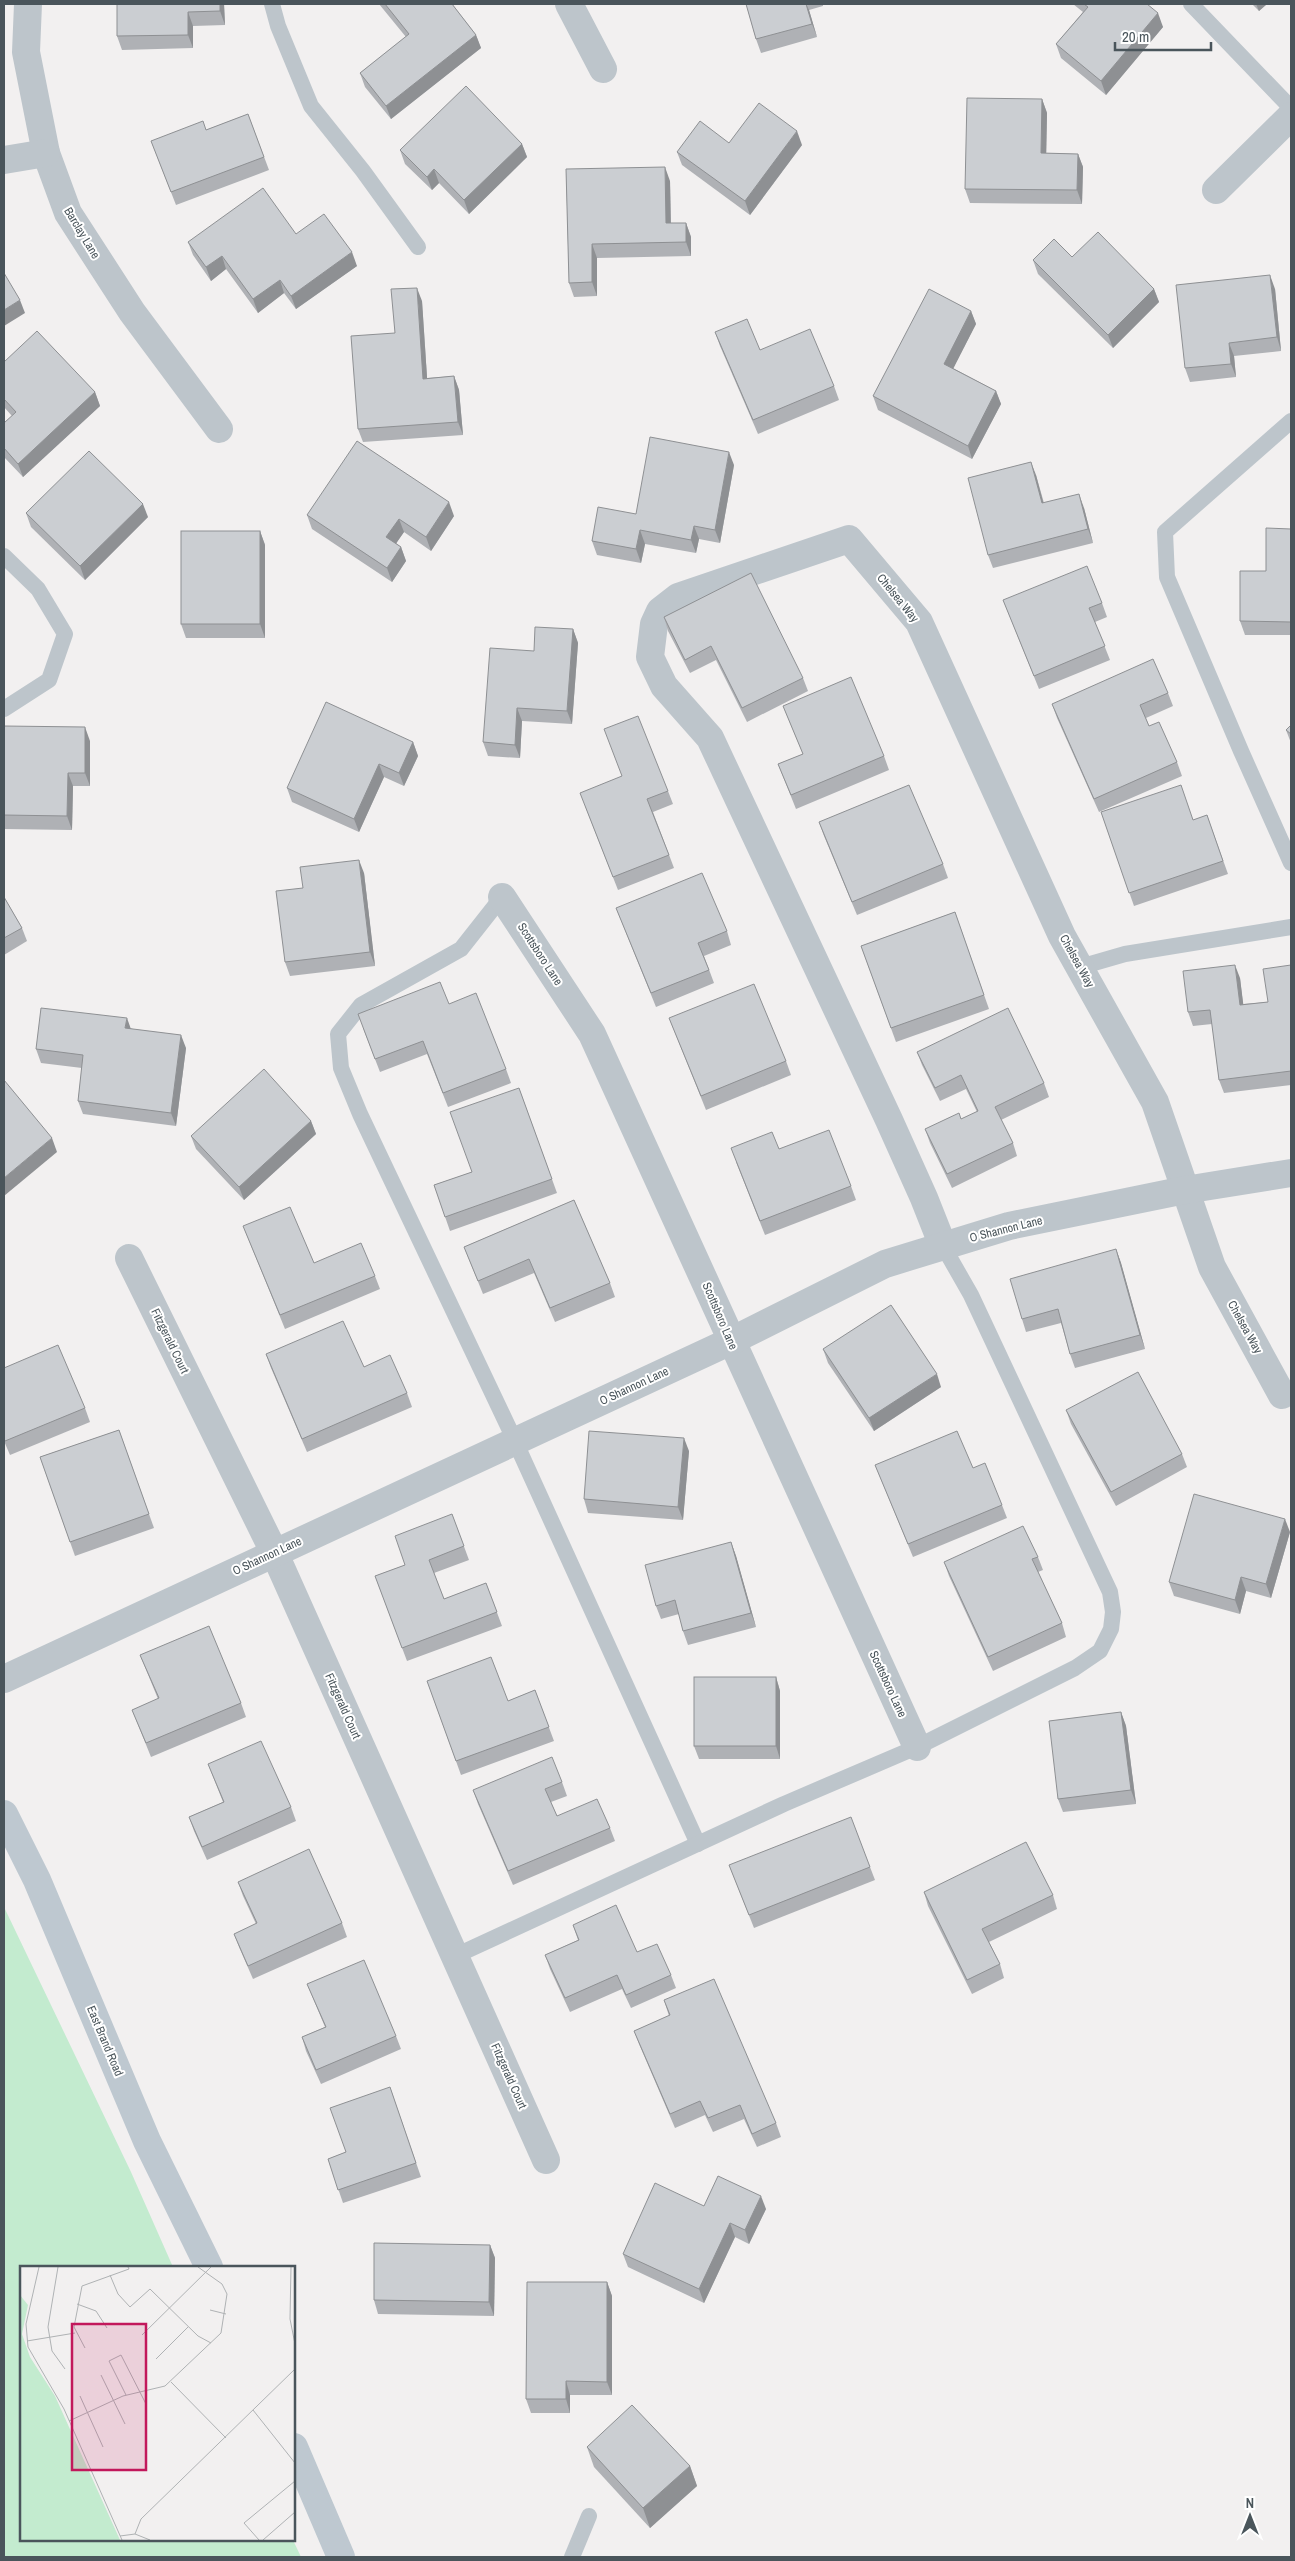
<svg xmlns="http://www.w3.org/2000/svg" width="1295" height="2561" font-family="'Archivo Narrow',sans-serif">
  <rect width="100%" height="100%" fill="#f2f0f0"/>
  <path fill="#c3ebcf" d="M4,1907L131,2172L173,2267H21V2540H293L301,2557H4Z"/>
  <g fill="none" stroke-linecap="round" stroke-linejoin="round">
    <g stroke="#bdc5cb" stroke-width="16">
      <path d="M272,4L278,26L311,106L363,171L418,247"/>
      <path d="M1191,4L1291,108"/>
      <path d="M1291,421L1165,532L1167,577L1241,751L1291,863"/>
      <path d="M4,556L38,589L65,634L49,680L4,709"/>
      <path d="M502,897L461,949L361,1005L338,1034L341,1068L360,1114L515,1441L698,1844"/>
      <path d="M1080,967L1125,954L1291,927"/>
      <path d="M455,1956L784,1804L917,1747L1075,1668L1100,1651L1111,1629L1113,1612L1110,1592L971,1295L943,1246"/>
      <path d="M572,2557L589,2516"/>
    </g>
    <g stroke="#bdc5cb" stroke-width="28">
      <path d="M28,4L26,52L46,153L68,213L132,312L219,429"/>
      <path d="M569,4L603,69"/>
      <path d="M4,160L46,153"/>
      <path d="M1216,190L1291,116"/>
      <path d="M502,897L592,1034L917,1747"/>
      <path d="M943,1246L924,1198L889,1120L710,738L664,686L650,657L654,624L660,611L678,597L849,539L919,622L1062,936L1155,1102L1212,1267L1282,1395"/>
      <path d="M129,1258L274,1552L546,2160"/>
      <path d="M4,1679L731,1341L885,1264L1009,1226L1185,1190L1291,1173"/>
    </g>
    <g stroke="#bec8d0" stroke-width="28">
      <path d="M4,1814L37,1880L147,2141L209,2267"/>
      <path d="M294,2447L341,2557"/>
    </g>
  </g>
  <g fill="#afb1b5">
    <path d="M117,4H224L225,25L193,26V48L122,50L117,36Z"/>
    <path d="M379,4H452L476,35L481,48L391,119L365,87L360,73L406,37Z"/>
    <path d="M746,4H823V6L809,10L817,37L761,53L756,39Z"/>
    <path d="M1073,4H1147L1163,27L1106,95L1061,58L1056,44L1083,12Z"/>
    <path d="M1252,4H1267L1259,11Z"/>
    <path d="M1042,99L1047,113L1046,153L1078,154L1083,167L1082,204L970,203L965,189Z"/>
    <path d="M248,114L269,170L176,205L151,141L206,130Z"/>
    <path d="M729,143L802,145L750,215L682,165L677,152Z"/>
    <path d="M522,144L527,157L469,214L439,183L432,190L405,164L400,150Z"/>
    <path d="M566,169L670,181L671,223H686L691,237V256L597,258V296L574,297L569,283Z"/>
    <path d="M296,234L357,266L296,309L284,293L258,313L226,269L211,281L193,255L188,242Z"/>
    <path d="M1033,260L1154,289L1159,302L1113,348L1038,274Z"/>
    <path d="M1275,289L1281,351L1234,356L1236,377L1190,382L1185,368Z"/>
    <path d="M422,301L427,378L454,376L459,390L463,435L363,442L358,429Z"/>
    <path d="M971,311L976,324L953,368L996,391L1001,404L972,459L878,410L873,396Z"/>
    <path d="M715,332L760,350L834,386L839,400L758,434L720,346Z"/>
    <path d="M4,362L95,392L100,406L23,477L4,457V423L12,416L4,407Z"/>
    <path d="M734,465L720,543L699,539L696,553L645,544L641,563L597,555L592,541L636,514Z"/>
    <path d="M1036,475L1044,503L1084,508L1093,543L993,568L988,555Z"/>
    <path d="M26,513L148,517L85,580L31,527Z"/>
    <path d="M307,515L454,516L431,551L404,532L396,543L401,547L406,561L392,582L312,529Z"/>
    <path d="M1291,529V635H1245L1240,621Z"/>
    <path d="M260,531L265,545V638H186L181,624Z"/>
    <path d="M1003,600L1102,603L1107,617L1095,622L1110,660L1039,689Z"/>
    <path d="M664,617L803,678L808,691L747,722L716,660L690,673L668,631Z"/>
    <path d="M573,629L578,643L572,724L522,721L520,758L488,756L483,742L534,651Z"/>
    <path d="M1168,693L1173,706L1146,718L1149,726L1177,762L1182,776L1099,812L1057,718L1052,704Z"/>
    <path d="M783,706L884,756L889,770L796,809L778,764L803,754Z"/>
    <path d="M1291,725V743L1286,730Z"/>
    <path d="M4,726L90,741V786H73L72,830L4,829Z"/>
    <path d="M413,742L418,756L404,786L384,777L359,832L292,802L287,788Z"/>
    <path d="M668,791L673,804L653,812L674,868L618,890L585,806Z"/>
    <path d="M1101,812L1194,820L1207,815L1228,874L1134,906Z"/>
    <path d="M819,822L943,864L948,878L857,915L824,836Z"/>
    <path d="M364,873L375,966L290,976L285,962L303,888Z"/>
    <path d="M4,897L22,928L27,941L4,955Z"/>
    <path d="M616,908L727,931L731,945L704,956L714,983L656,1007Z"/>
    <path d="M955,912L989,1009L896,1042L861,946Z"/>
    <path d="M1291,965V1085L1224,1093L1219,1080L1212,1024L1193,1026L1188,1012L1240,978L1243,1004L1268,1002Z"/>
    <path d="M449,1004L506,1069L511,1083L448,1107L427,1054L380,1072L363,1028Z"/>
    <path d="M669,1018L786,1061L791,1075L706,1110Z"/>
    <path d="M130,1028L186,1048L176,1126L83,1114L78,1101L82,1068L41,1063L36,1049Z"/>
    <path d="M917,1052L1044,1083L1049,1097L1001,1120L1013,1143L1017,1156L952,1188L930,1143L925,1129L961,1119L977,1112L966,1089L940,1101L922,1065Z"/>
    <path d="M519,1088L557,1193L450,1231L434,1185L472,1172Z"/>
    <path d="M311,1121L316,1134L244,1200L196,1149L191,1136Z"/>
    <path d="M779,1149L851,1186L856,1200L765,1235L736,1162Z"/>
    <path d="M574,1200L610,1283L615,1297L555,1322L534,1273L483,1294L464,1247Z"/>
    <path d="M243,1226L314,1263L375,1276L380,1289L285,1329Z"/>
    <path d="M1116,1249L1121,1263L1145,1349L1075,1368L1070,1354L1061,1323L1026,1332L1022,1319Z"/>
    <path d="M823,1349L941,1387L874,1431L828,1363Z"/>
    <path d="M266,1354L364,1367L407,1393L412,1407L307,1452L271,1368Z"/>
    <path d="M4,1368L85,1408L90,1422L10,1455L4,1441Z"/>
    <path d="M1066,1410L1182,1454L1187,1467L1116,1506L1071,1424Z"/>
    <path d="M119,1430L154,1528L75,1556L40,1457Z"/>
    <path d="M689,1451L683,1520L588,1513L584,1499Z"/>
    <path d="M875,1465L973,1468L1002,1505L1007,1518L913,1557Z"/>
    <path d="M452,1514L469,1560L434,1573L444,1599L486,1583L502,1626L407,1661L375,1576L405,1565Z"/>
    <path d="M1290,1532L1271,1598L1246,1591L1240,1614L1174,1596L1169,1582Z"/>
    <path d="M731,1542L736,1556L756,1627L688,1645L683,1631L679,1614L661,1619L656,1606Z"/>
    <path d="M1038,1557L1043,1570L1038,1572L1062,1623L1066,1637L993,1671L949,1576L944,1562Z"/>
    <path d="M140,1655L241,1703L246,1717L151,1757L132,1710L158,1699Z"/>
    <path d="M776,1677L780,1691V1759H699L694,1746Z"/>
    <path d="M427,1681L508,1701L535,1690L554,1741L461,1775Z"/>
    <path d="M1121,1712L1126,1726L1136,1804L1063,1812L1058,1799Z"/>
    <path d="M208,1764L291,1807L296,1821L207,1860L194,1831L189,1817L223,1802Z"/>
    <path d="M562,1782L567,1796L551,1802L557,1816L610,1828L615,1841L513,1885L478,1804L473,1790Z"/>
    <path d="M729,1865L870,1867L875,1880L754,1928Z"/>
    <path d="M238,1882L342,1923L347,1937L253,1979L239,1947L234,1934L256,1924L243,1896Z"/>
    <path d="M924,1892L1053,1895L1057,1909L989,1942L1000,1964L1004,1978L972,1994L928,1906Z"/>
    <path d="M573,1925L637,1952L671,1975L676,1988L631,2008L622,1989L570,2012L550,1969L545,1955L578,1940Z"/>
    <path d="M307,1984L396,2036L401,2049L321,2084L306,2051L302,2037L325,2027Z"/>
    <path d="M664,2000L776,2123L781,2137L757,2147L744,2119L713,2132L705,2115L675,2128L639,2044L634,2031L669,2016Z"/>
    <path d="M390,2087L421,2177L343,2203L328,2159L346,2152Z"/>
    <path d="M704,2206L766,2209L749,2244L735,2237L704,2303L628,2267L623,2254Z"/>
    <path d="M490,2245L495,2258L494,2316L378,2314L374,2300Z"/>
    <path d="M607,2282L612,2296V2395H570V2413H531L526,2399Z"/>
    <path d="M587,2447L690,2466L697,2486L650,2528L594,2467Z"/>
  </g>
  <g fill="#8e9093">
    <path d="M220,4H224L225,25L220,11Z"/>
    <path d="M806,4L809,10L817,37L812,24Z"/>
    <path d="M1256,4H1267L1259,11Z"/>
    <path d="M188,12L193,26V48L188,35Z"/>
    <path d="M1158,13L1163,27L1106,95L1101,81Z"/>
    <path d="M476,35L481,48L391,119L386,106Z"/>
    <path d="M1042,99L1047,113L1046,167L1041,153Z"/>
    <path d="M797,131L802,145L750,215L745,201Z"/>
    <path d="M522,144L527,157L469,214L464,200Z"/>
    <path d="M1078,154L1083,167L1082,204L1077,190Z"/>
    <path d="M665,167L670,181L671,237L666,223Z"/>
    <path d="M434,169L439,183L432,190L427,177Z"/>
    <path d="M686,223L691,237V256L686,242Z"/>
    <path d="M592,244L597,258V296L592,282Z"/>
    <path d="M352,252L357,266L296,309L291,296Z"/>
    <path d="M222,256L226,269L211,281L206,267Z"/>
    <path d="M1270,275L1275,289L1281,351L1277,337Z"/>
    <path d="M280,280L284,293L258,313L253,299Z"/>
    <path d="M417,288L422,301L428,392L423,379Z"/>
    <path d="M1154,289L1159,302L1113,348L1108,335Z"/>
    <path d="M20,300L25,313L4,326V310Z"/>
    <path d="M971,311L976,324L949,377L944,364Z"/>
    <path d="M1229,343L1234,356L1236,377L1231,364Z"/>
    <path d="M454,376L459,390L463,435L458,422Z"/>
    <path d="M996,391L1001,404L972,459L968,446Z"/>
    <path d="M95,392L100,406L23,477L18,464Z"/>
    <path d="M729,452L734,465L720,543L715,530Z"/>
    <path d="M1031,462L1036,475L1047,517L1042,503Z"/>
    <path d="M1079,494L1084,508L1093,543L1088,529Z"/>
    <path d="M449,502L454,516L431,551L426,537Z"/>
    <path d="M143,504L148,517L85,580L80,566Z"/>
    <path d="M399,519L404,532L391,551L386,537Z"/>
    <path d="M694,526L699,539L696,553L691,540Z"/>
    <path d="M640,530L645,544L641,563L636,549Z"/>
    <path d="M260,531L265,545V638L260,624Z"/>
    <path d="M401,547L406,561L392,582L387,568Z"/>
    <path d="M573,629L578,643L572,724L567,711Z"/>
    <path d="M517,708L522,721L520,758L515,745Z"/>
    <path d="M85,727L90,741V786L85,773Z"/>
    <path d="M413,742L418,756L404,786L399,773Z"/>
    <path d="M379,764L384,777L359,832L354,819Z"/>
    <path d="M68,773L73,786L72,830L67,816Z"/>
    <path d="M359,860L364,873L375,966L370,952Z"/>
    <path d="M1235,965L1240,978L1245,1018L1240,1005Z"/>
    <path d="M127,1018L132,1032L125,1028Z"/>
    <path d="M181,1035L186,1048L176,1126L171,1113Z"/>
    <path d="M311,1121L316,1134L244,1200L239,1187Z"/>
    <path d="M52,1138L57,1152L4,1196V1178Z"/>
    <path d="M1116,1249L1121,1263L1145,1349L1140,1335Z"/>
    <path d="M937,1374L941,1387L874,1431L869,1418Z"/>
    <path d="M684,1438L689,1451L683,1520L678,1507Z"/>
    <path d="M1285,1519L1290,1532L1271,1598L1266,1584Z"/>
    <path d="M731,1542L736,1556L756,1627L751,1613Z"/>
    <path d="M1241,1577L1246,1591L1240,1614L1235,1600Z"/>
    <path d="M776,1677L780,1691V1759L776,1746Z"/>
    <path d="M1121,1712L1126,1726L1136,1804L1131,1790Z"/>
    <path d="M761,2196L766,2209L749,2244L745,2230Z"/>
    <path d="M730,2223L735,2237L704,2303L699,2289Z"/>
    <path d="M490,2245L495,2258L494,2316L489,2302Z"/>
    <path d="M607,2282L612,2296V2395L607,2382Z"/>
    <path d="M566,2381L570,2395V2413L566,2399Z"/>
    <path d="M690,2466L697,2486L650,2528L643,2508Z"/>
  </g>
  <g fill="#cbced2" stroke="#8e9093">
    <path d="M117,4H220V11L188,12V35L117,36Z"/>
    <path d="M385,4H452L476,35L386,106L360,73L409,34Z"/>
    <path d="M746,4H806L812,24L756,39Z"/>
    <path d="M1084,4H1147L1158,13L1101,81L1056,44L1088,7Z"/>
    <path d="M466,86L522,144L464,200L434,169L427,177L400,150Z"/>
    <path d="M967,98L1042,99L1041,153L1078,154L1077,190L965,189Z"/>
    <path d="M759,103L797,131L745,201L677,152L700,121L729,143Z"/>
    <path d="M248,114L264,157L171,192L151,141L203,121L206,130Z"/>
    <path d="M665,167L666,223H686V242L592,244V282L569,283L566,169Z"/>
    <path d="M263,188L296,234L324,214L352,252L291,296L280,280L253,299L222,256L206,267L188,242Z"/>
    <path d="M1098,232L1154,289L1108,335L1033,260L1054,239L1072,257Z"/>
    <path d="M4,273L20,300L4,310Z"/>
    <path d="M1270,275L1277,337L1229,343L1231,364L1185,368L1176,285Z"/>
    <path d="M417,288L423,379L454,376L458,422L358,429L351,336L395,333L391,289Z"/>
    <path d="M929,289L971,311L944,364L996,391L968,446L873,396Z"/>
    <path d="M747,319L760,350L810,329L834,386L753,420L715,332Z"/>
    <path d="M37,331L95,392L18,464L4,448V423L16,412L4,399V362Z"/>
    <path d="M650,437L729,452L715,530L694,526L691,540L640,530L636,549L592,541L598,507L636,514Z"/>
    <path d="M357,441L449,502L426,537L399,519L386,537L401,547L387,568L307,515Z"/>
    <path d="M89,451L143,504L80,566L26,513Z"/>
    <path d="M1031,462L1042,503L1079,494L1088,529L988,555L968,478Z"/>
    <path d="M1266,528L1291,529V622L1240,621V571H1266Z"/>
    <rect x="181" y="531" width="79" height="93"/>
    <path d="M1087,566L1102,603L1089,608L1105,646L1034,676L1003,600Z"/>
    <path d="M751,573L803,678L742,708L711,646L685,660L664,617Z"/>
    <path d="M535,627L573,629L567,711L517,708L515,745L483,742L490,648L534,651Z"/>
    <path d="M1153,659L1168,693L1140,705L1149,726L1159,722L1177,762L1094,799L1052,704Z"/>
    <path d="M851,677L884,756L791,795L778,764L803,754L783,706Z"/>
    <path d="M326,702L413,742L399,773L379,764L354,819L287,788Z"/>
    <path d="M638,716L668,791L647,799L669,855L613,877L580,793L622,776L604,729Z"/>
    <path d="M1291,725V734L1286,730Z"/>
    <path d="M4,726L85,727V773H68L67,816L4,815Z"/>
    <path d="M909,785L943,864L852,902L819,822Z"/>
    <path d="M1181,785L1193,820L1207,815L1223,861L1129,893L1101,812Z"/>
    <path d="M359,860L370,952L285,962L276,891L303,888L300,867Z"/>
    <path d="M702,873L727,931L698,943L709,970L651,993L616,908Z"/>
    <path d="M4,897L22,928L4,938Z"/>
    <path d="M955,912L984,995L891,1028L861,946Z"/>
    <path d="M1235,965L1240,1005L1268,1002L1263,969L1291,965V1071L1219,1080L1210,1010L1188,1012L1183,971Z"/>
    <path d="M440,982L449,1004L476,993L506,1069L443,1093L423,1041L375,1059L358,1014Z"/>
    <path d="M754,984L786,1061L701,1096L669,1018Z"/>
    <path d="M41,1008L127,1018L125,1028L181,1035L171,1113L78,1101L83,1055L36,1049Z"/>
    <path d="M1008,1008L1044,1083L995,1107L1013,1143L947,1174L925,1129L959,1113L961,1119L978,1111L961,1075L935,1088L917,1052Z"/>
    <path d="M264,1069L311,1121L239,1187L191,1136Z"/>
    <path d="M4,1080L52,1138L4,1178Z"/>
    <path d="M519,1088L552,1179L445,1217L434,1185L472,1172L450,1112Z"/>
    <path d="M829,1130L851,1186L760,1221L731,1148L772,1132L779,1149Z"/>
    <path d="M574,1200L610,1283L550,1308L529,1259L478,1281L464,1247Z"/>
    <path d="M290,1207L314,1263L361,1243L375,1276L280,1315L243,1226Z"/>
    <path d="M1116,1249L1140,1335L1070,1354L1058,1309L1022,1319L1010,1279Z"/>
    <path d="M891,1305L937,1374L869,1418L823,1349Z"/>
    <path d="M343,1321L364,1367L390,1355L407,1393L302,1439L266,1354Z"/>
    <path d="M58,1345L85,1408L5,1441L4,1439V1368Z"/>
    <path d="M1138,1372L1182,1454L1111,1492L1066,1410Z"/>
    <path d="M119,1430L149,1514L70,1542L40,1457Z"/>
    <path d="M589,1431L684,1438L678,1507L584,1499Z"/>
    <path d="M957,1431L973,1468L985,1463L1002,1505L908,1544L875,1465Z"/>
    <path d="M1194,1494L1285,1519L1266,1584L1241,1577L1235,1600L1169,1582Z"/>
    <path d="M452,1514L464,1546L429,1560L444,1599L486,1583L497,1612L402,1648L375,1576L405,1565L395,1536Z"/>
    <path d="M1023,1526L1038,1557L1032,1559L1062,1623L988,1657L944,1562Z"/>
    <path d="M731,1542L751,1613L683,1631L675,1600L656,1606L645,1565Z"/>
    <path d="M209,1626L241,1703L146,1743L132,1710L159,1698L140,1655Z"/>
    <path d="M491,1657L508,1701L535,1690L549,1727L456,1761L427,1681Z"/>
    <rect x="694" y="1677" width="82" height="69"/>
    <path d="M1121,1712L1131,1790L1058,1799L1049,1721Z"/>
    <path d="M261,1741L291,1807L202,1847L189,1817L224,1802L208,1764Z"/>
    <path d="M552,1757L562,1782L545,1789L557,1816L597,1799L610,1828L508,1871L473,1790Z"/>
    <path d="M851,1817L870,1867L749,1915L729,1865Z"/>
    <path d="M1026,1842L1053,1895L982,1929L1000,1964L967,1980L924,1892Z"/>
    <path d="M309,1849L342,1923L248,1966L234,1934L257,1923L238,1882Z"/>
    <path d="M616,1905L637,1952L657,1944L671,1975L626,1995L617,1975L565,1998L545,1955L579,1940L573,1925Z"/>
    <path d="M364,1960L396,2036L316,2070L302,2037L326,2027L307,1984Z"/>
    <path d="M714,1979L776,2123L752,2134L740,2105L708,2118L700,2101L670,2114L634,2031L670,2015L664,2000Z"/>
    <path d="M390,2087L416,2163L338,2190L328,2159L346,2152L330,2108Z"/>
    <path d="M718,2176L761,2196L745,2230L730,2223L699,2289L623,2254L655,2183L704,2206Z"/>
    <path d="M374,2243L490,2245L489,2302L374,2300Z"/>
    <path d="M527,2282H607V2382L566,2381V2399H526Z"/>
    <path d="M632,2405L690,2466L643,2508L587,2447Z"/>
  </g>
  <g text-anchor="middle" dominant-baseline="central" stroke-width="4" stroke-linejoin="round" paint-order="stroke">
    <g font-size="12" fill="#4a555b" stroke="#fff">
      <text transform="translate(82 233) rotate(59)">Barclay Lane</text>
      <text transform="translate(898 598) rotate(51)">Chelsea Way</text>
      <text transform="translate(540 954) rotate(57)">Scottsboro Lane</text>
      <text transform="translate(1077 961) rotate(61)">Chelsea Way</text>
      <text transform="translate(1006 1229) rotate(-14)">O Shannon Lane</text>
      <text transform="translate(720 1316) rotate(67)">Scottsboro Lane</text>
      <text transform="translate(1245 1327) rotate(61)">Chelsea Way</text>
      <text transform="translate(170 1341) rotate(64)">Fitzgerald Court</text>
      <text transform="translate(634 1386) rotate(-25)">O Shannon Lane</text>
      <text transform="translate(267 1556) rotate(-25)">O Shannon Lane</text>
      <text transform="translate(888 1684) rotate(65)">Scottsboro Lane</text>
      <text transform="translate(343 1706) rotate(66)">Fitzgerald Court</text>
      <text transform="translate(105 2041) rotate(67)">East Brand Road</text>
      <text transform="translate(509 2076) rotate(66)">Fitzgerald Court</text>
    </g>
  </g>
  <g transform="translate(20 2266)">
    <rect width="275" height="275" fill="#f2f0f0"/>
    <path d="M0,29L8,39L2,68L10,91L35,130L100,274H0Z" fill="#c3ebcf"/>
    <path fill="none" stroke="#afb2b4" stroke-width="1" d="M19,1L6,58L8,81L44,143L102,274M38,1L28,61L32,85L45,103M271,1L270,53L275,78M90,9L98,28L110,41L130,23L178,70L191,77M57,38L76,45L87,62M190,44L206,48M122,69L191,1M7,75L55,67M65,82L54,61L62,20L109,3L108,1M136,93L168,61M81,109L105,158M151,116L206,172M106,129L89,95L101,89L126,138M60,130L83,181M233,144L275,197M49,155L103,130L145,120L201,67L207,28L202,18L178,1M115,268L121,253L275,103M100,270L115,268L130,274M239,274L224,257L275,215M243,274L275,246"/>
    <path fill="#c2185b" fill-opacity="0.15" stroke="#c2185b" stroke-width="2.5" d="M52,58H126V204H52Z"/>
    <rect width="275" height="275" fill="none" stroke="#4a555b" stroke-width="2.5"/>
  </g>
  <rect width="1295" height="2561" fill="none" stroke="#4a555b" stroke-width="10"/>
  <g transform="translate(1250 2516)" stroke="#ffffff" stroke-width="4" paint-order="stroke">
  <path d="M0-4L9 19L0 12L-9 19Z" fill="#4a555b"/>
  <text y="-8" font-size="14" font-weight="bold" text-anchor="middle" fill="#4a555b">N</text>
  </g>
  <path d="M1115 42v8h96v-8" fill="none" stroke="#4a555b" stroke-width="2.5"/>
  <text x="1122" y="42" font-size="15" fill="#4a555b" stroke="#ffffff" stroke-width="4" paint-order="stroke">20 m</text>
</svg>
